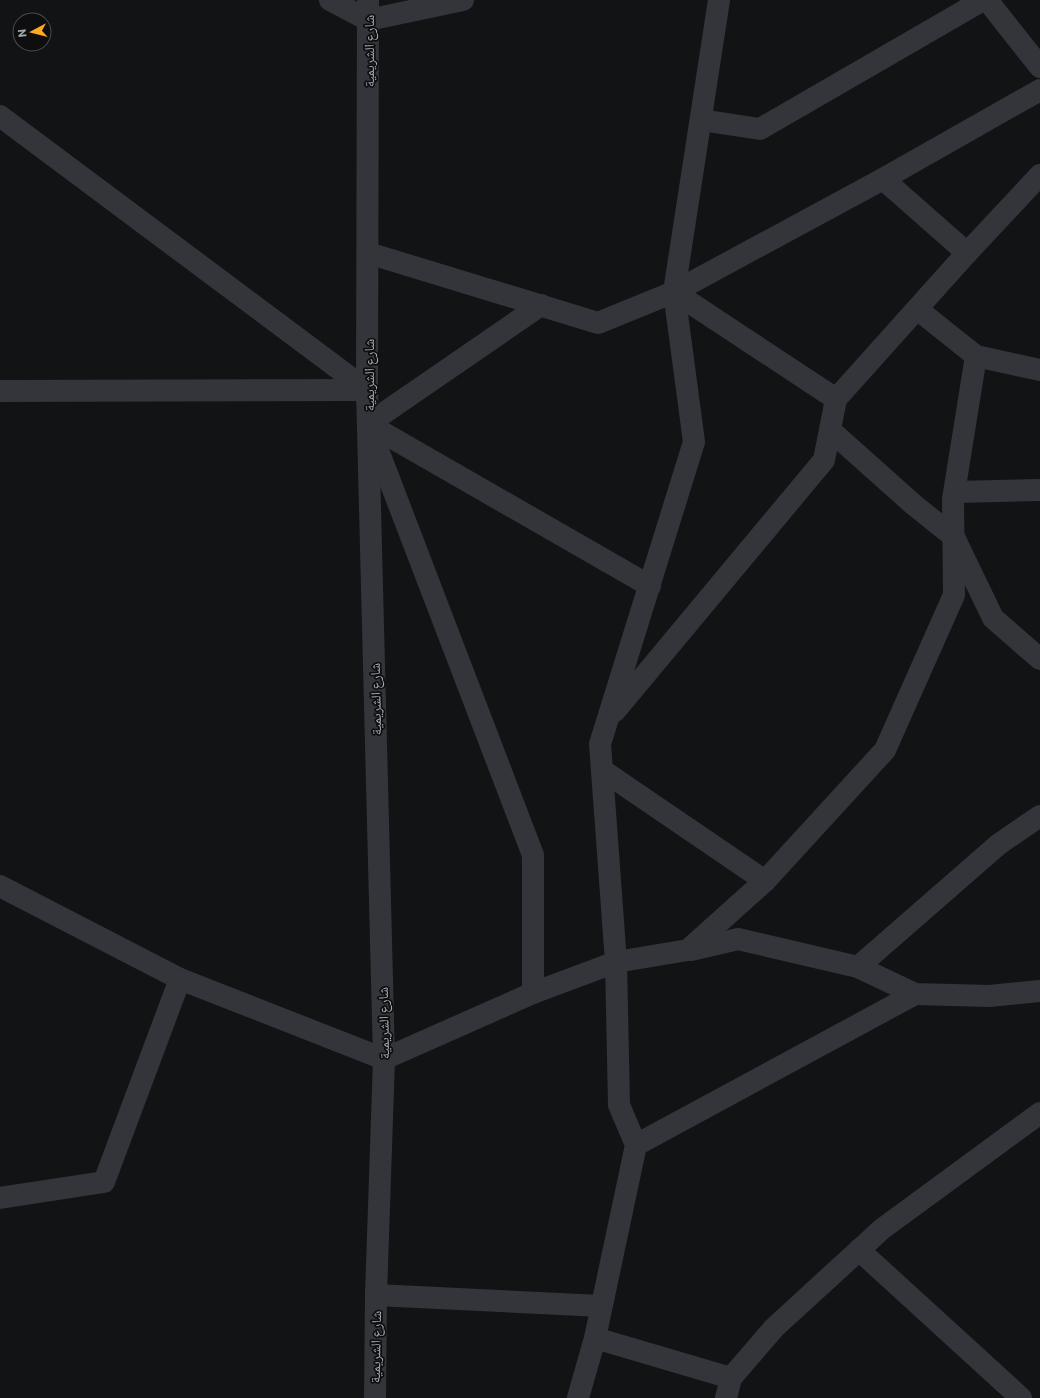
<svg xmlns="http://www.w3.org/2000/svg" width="1040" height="1398" font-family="Commissioner,'Noto Naskh Arabic',sans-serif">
  <rect width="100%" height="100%" fill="#121314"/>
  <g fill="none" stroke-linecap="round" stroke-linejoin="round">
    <g stroke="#33353a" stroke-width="22">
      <path d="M330,0L368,20L463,0"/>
      <path d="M987,0L1040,67"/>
      <path d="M0,116L367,390"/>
      <path d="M701,120L760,129L983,0"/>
      <path d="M883,179L967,253"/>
      <path d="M368,253L598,323L674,292L883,179L1040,90"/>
      <path d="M674,292L836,399L967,253L1040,175"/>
      <path d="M917,309L976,356L1040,370"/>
      <path d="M0,391L367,390"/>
      <path d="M368,424L650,586"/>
      <path d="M830,430L914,505L954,537L993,618L1040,659"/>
      <path d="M955,492L1040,490"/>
      <path d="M615,711L824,460L836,399"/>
      <path d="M602,770L765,881"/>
      <path d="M0,886L180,979L384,1059L533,993V855L368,424L541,305"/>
      <path d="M691,950L738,939L858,967L915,994L989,996L1040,991"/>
      <path d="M858,967L999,844L1040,816"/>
      <path d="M533,993L616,962L688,950L765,881L885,750L954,595L953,499L976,356"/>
      <path d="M636,1145L915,994"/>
      <path d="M0,1198L104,1182L180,979"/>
      <path d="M859,1250L1021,1398"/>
      <path d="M376,1295L601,1306"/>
      <path d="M595,1338L731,1378"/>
      <path d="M578,1398L595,1338L636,1145L619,1105L616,962L600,744L694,442L674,292L719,0"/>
      <path d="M726,1398L731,1378L774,1328L882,1229L1040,1113"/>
    </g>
    <path stroke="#33353a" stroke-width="22" d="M368,0L367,390L384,1059L376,1295L375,1398"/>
  </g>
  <g text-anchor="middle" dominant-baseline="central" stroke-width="3.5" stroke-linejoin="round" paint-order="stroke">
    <g font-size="14" fill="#a3aab6" stroke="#0e0e0f">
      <text transform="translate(368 51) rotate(-90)">شارع الشريمية</text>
      <text transform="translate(368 375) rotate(-90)">شارع الشريمية</text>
      <text transform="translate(375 699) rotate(-91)">شارع الشريمية</text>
      <text transform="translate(383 1023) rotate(-91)">شارع الشريمية</text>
      <text transform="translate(375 1347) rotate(-89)">شارع الشريمية</text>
    </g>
  </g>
  <g transform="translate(32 32) rotate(263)"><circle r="19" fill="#0e0e0f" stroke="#4a4c52"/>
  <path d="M0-3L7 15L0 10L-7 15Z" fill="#fda922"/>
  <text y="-6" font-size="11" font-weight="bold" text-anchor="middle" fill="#a3aab6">N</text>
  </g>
</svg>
